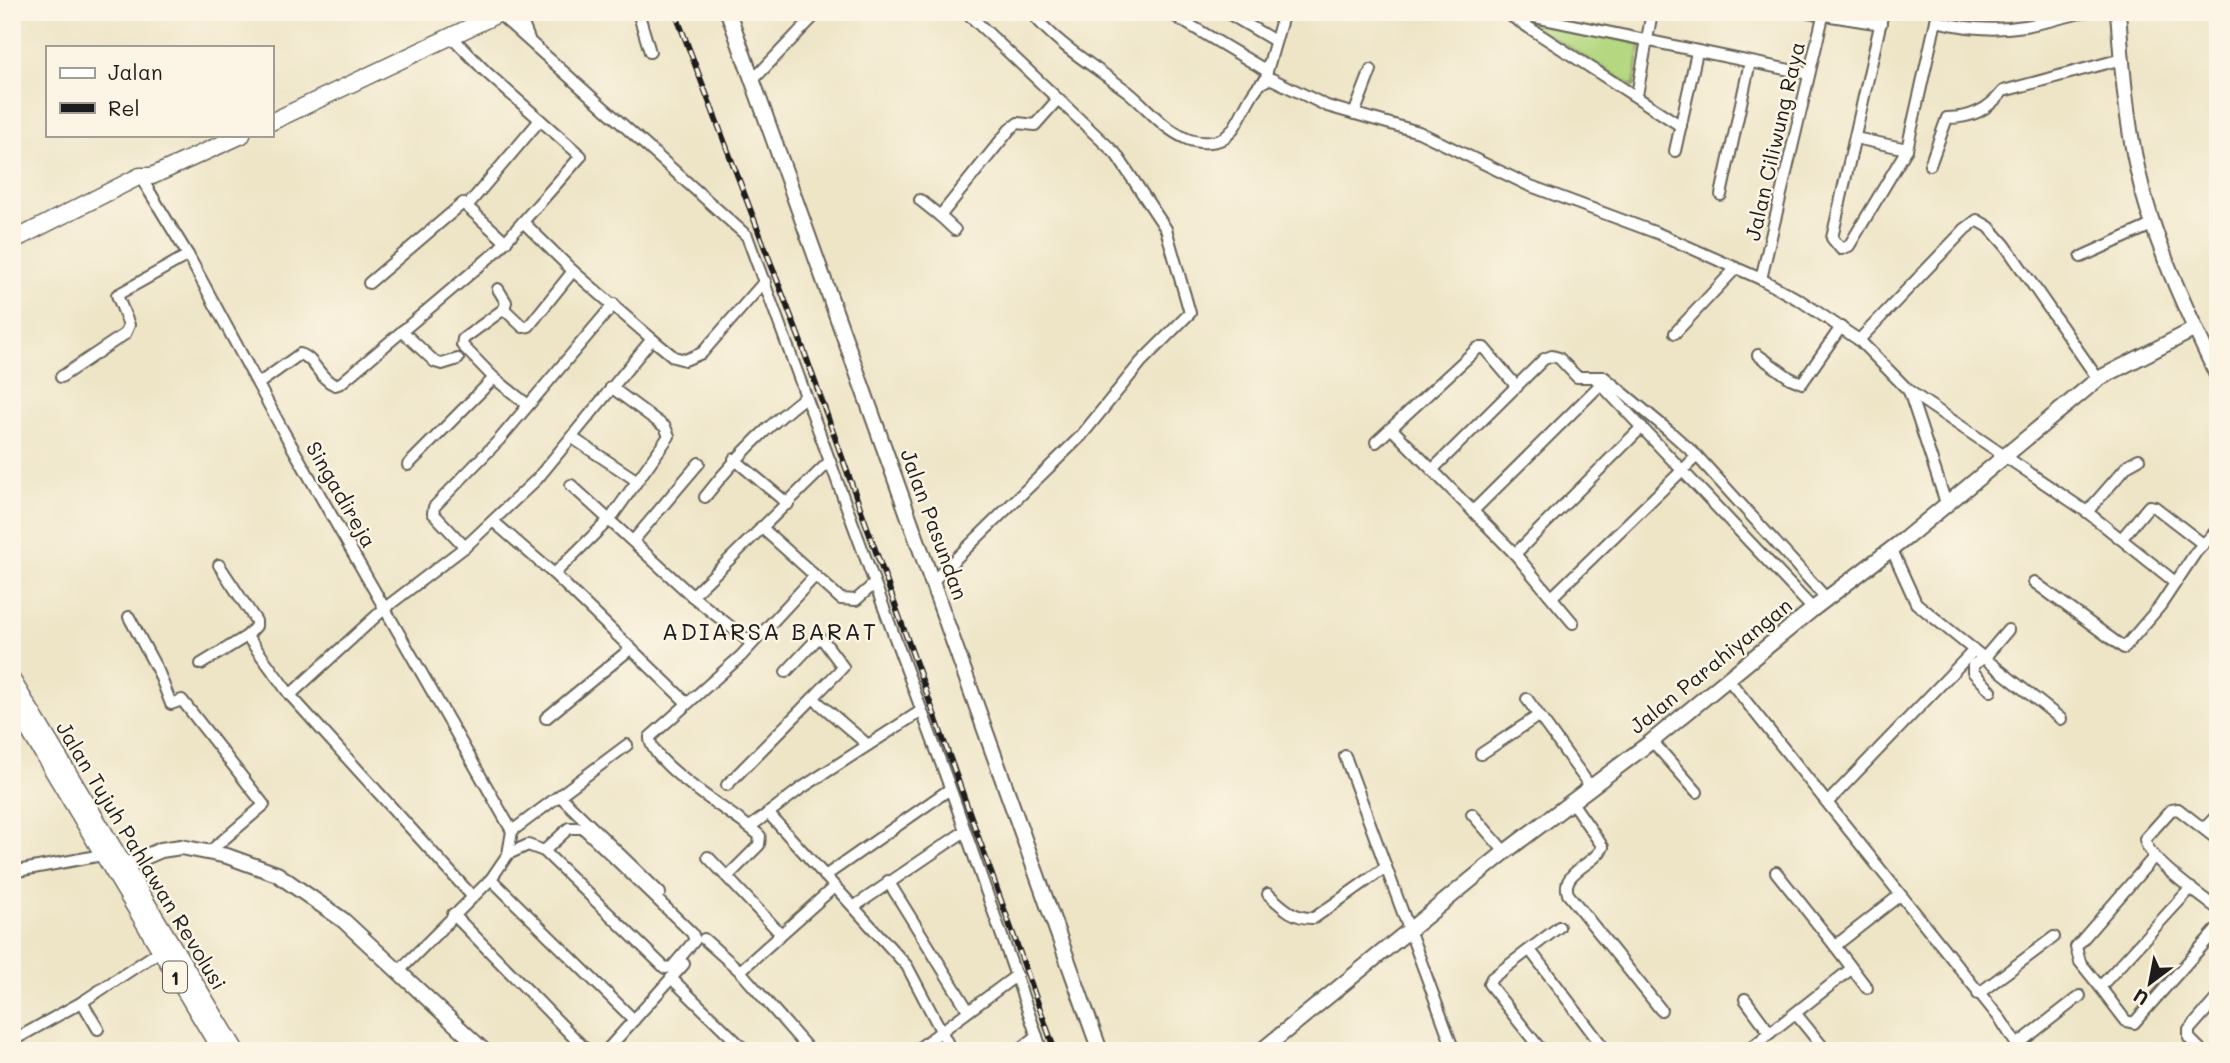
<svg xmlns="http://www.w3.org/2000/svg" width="2230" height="1063" font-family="Mali,sans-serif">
  <rect width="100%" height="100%" fill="#fcf5e5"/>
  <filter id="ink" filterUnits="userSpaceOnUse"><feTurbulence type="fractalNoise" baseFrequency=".0143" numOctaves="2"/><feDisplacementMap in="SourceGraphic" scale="14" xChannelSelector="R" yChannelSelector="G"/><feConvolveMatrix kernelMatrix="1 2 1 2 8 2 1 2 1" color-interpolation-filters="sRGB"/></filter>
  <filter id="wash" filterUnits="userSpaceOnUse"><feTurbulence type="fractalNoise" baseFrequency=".00686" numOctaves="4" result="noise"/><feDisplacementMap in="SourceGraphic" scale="28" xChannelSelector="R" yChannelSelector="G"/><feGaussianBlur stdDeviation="1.57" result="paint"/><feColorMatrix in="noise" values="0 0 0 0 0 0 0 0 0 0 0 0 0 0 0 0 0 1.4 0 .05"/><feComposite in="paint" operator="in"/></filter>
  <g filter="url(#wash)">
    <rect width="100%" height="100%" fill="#eee5c7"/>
    <path fill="#b4d780" stroke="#687a4e" stroke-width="2" d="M1514,15L1641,44L1634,87Z"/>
  </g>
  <g filter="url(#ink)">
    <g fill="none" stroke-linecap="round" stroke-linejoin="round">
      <defs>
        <g id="street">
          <path d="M518,12L529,39"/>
          <path d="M638,12L650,52"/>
          <path d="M1031,12C1058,46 1093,65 1127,91C1146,106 1162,128 1185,138C1195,143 1212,144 1222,139C1243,128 1249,80 1272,79L1327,106L1419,132L1528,185L1657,233L1761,279L1801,301L1859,340L1909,391L2087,512L2175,582"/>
          <path d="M1168,12L1267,71L1266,79"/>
          <path d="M1226,12L1275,41"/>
          <path d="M1510,12L1809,74"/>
          <path d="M1806,12L1881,24"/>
          <path d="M1883,12L1832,238L1841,249L1849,246L1907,149L1938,12"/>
          <path d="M499,14L747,236L952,793L1042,1051"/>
          <path d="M1511,16L1681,126"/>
          <path d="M1936,21C1995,36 2027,27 2084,12"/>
          <path d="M1267,71L1284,12"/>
          <path d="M754,79L818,12"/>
          <path d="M1637,95L1652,12"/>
          <path d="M1354,114L1371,70"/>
          <path d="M1855,138L1907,149"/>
          <path d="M1675,151L1697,52"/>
          <path d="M1930,165L1947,118C1971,118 1988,110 2003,91L2122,59"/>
          <path d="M140,176L188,255L282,429L512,831"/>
          <path d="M1721,195L1750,62"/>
          <path d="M920,200L940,216L1010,129L1018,123L1035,125L1058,99"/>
          <path d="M468,205L540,120"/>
          <path d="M940,216L955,230"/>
          <path d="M524,223L573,271L652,339L674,357L685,360L702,353L765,281"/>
          <path d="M2081,257L2154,224"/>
          <path d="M1761,279L1824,12"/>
          <path d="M369,283L463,203L506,242"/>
          <path d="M498,289L506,302L504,309L463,339L462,345L494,378L528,405"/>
          <path d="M504,309L523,327L529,326L573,271"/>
          <path d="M402,331L435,362L442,364L458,359"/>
          <path d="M1675,333L1736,268"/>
          <path d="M1859,340L1965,229L1977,220L1989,227L2005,245L2098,379"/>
          <path d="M1758,355L1790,378L1802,383L1841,327"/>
          <path d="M61,377L125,334L129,325L117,295L188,255"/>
          <path d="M1595,378L1813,609"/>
          <path d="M258,384L300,354C315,358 319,379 335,385L341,383L497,251L581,156L486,72L450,35"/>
          <path d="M1909,391L1946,503"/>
          <path d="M1391,428L1515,554L1573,623"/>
          <path d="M571,437L636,480"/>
          <path d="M1376,442L1478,348H1484L1517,387"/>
          <path d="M734,459L788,504"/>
          <path d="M408,465L494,378"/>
          <path d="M1433,469L1544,359L1552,356L1559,358L1577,377H1604L1669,431L1697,456L1827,599"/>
          <path d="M571,485L692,596L751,643"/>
          <path d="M705,497C735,458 766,427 805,397"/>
          <path d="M1473,511L1599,386"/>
          <path d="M2087,512L2128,465L2139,459"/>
          <path d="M494,522L554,574L687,703"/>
          <path d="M761,527L841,599L856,600L874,584"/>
          <path d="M2122,538L2149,506L2155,507L2203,544"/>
          <path d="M633,541L699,463"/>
          <path d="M465,547L537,479L652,339"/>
          <path d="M1515,554L1642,427"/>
          <path d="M554,574L611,518L669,436L665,427L611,387"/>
          <path d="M934,580L1081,436L1141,362L1190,313L1166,229L1116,154L966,12"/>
          <path d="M2034,582L2124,648L2160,606L2196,552L2218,529"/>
          <path d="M692,596L830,461"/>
          <path d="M1553,596L1697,456"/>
          <path d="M129,617L159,673L171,704L182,700L264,805L209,852"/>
          <path d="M247,636L290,695L472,896"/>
          <path d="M1974,650L2061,719"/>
          <path d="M201,664L247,636L256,626V621L219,565"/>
          <path d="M786,672L817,639L823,640L843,667L813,698"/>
          <path d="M1728,679L2001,1020L2017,1045V1051"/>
          <path d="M1991,691L1973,672V665L1985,657L2008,630"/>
          <path d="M290,695L385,608L465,547L433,513L434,507L499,440L614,304"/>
          <path d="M1527,699L1590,786"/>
          <path d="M546,718L629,650"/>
          <path d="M1652,741L1697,792"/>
          <path d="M1481,754L1538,716"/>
          <path d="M1345,756L1454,1051"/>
          <path d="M727,785L813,698L868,745"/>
          <path d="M561,797L660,893"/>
          <path d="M1571,801L1603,847C1594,865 1560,872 1568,894L1661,1010"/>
          <path d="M1828,802L1974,650L1916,603L1892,550"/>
          <path d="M768,813L907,966L948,1044L947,1051"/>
          <path d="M1472,814L1505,852"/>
          <path d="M750,827L800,789L921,711"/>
          <path d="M2205,828L2218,814"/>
          <path d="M2218,840L2178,809L2171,810L2145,839C2146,858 2202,897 2218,909"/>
          <path d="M508,854L528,845L544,851L665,968L672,967L695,940L692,933L583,828H569L544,851"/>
          <path d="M708,857L780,933"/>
          <path d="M12,872L102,855"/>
          <path d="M1776,872L1835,946"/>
          <path d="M728,876L759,845L760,836C739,816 648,764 650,737L741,656L814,577"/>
          <path d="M825,876L950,789"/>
          <path d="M491,879L634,1020"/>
          <path d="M888,881L968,1010"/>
          <path d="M2191,888L2100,987L2126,1021L2134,1023L2218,928"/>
          <path d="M1268,894C1283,908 1294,919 1314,918L1386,867"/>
          <path d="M855,906L965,831"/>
          <path d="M453,914L587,1051"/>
          <path d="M704,939L740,971L810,1051"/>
          <path d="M1530,950L1606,1051"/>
          <path d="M740,971L834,887"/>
          <path d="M398,972L491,879L508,854L512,831L627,745"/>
          <path d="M671,978L746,1051"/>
          <path d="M2100,987L2080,962L2076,947L2154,857"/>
          <path d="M1867,988L1835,946L1900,895"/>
          <path d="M1978,994L2054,937"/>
          <path d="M1745,999L1770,1033"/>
          <path d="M82,1002L98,1029"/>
          <path d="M1796,1014L1826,1051"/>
          <path d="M12,1041L82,1002L160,951"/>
          <path d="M2017,1045L2080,996"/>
          <path d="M606,1051L684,964"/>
          <path d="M915,1051L1017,975"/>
          <path d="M1018,1051L1037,1036"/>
          <path d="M1542,1051L1489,984L1492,978L1559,927"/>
          <path d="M1747,1051L1851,969"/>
          <path d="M2202,1051L2189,1038V1030L2218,997"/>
        </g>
        <g id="secondary">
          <path d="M728,12L1100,1051"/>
          <path d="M2118,12C2122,66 2126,120 2138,172C2154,243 2187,312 2218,377"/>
          <path d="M124,866L161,850L181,847L227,856L277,874L343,920L484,1051"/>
          <path d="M1261,1051L1505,852L1652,741L1813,609L1906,538L2098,379L2195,329"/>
        </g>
        <g id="primary">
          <path d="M271,122L502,12"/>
          <path d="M12,241L140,176H152L242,135"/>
          <path d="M12,680L236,1051"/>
          <path d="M12,702L221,1051"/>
        </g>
      </defs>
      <use href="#street" stroke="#666258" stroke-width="14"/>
      <use href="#secondary" stroke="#666258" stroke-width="18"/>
      <use href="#primary" stroke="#666258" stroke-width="19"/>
      <use href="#street" stroke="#fff" stroke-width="10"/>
      <use href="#secondary" stroke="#fff" stroke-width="14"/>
      <use href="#primary" stroke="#fff" stroke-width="16"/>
      <defs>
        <path id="rail" d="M675,12L800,340L1055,1051"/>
      </defs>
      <use href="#rail" stroke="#1c1c1c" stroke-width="6"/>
      <use href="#rail" stroke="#fcf5e5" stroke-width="3.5" stroke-dasharray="10" stroke-linecap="butt"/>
    </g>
  </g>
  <g text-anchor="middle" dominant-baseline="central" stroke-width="5" stroke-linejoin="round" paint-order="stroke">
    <rect fill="#fcf5e5" stroke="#5f5d58" stroke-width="2" x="163" y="961.5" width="24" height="31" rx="5"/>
    <g font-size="19" font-weight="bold" fill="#1c1c1c">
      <text x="175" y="977">1</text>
    </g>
    <g font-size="21" fill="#1c1c1c" stroke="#fcf5e5">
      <text transform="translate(1774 141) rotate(-77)">Jalan Ciliwung Raya</text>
      <text transform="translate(342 494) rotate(60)">Singadireja</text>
      <text transform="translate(935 524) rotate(70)">Jalan Pasundan</text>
      <text transform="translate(1710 665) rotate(-39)">Jalan Parahiyangan</text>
      <text transform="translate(142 855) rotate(59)">Jalan Tujuh Pahlawan Revolusi</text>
    </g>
    <g font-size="24" letter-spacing="2" fill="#1c1c1c" stroke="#fcf5e5">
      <text x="770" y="630">ADIARSA BARAT</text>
    </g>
  </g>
  <rect width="2230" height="1063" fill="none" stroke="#fcf5e5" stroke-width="42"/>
  <rect x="46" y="46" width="228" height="91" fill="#fcf5e5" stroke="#a29e95" stroke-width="2"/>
  <rect x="60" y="68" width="35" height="10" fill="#ffffff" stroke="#a29e95" stroke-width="2"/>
  <text x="108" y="80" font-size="21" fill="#1c1c1c">Jalan</text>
  <rect x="60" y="103" width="35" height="10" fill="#1c1c1c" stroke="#a29e95" stroke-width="2"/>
  <text x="108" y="116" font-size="21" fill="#1c1c1c">Rel</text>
  <g transform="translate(2150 983) rotate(212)" stroke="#fcf5e5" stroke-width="5" paint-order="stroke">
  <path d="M0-5L12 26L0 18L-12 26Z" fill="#1c1c1c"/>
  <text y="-10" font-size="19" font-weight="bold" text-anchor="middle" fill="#1c1c1c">U</text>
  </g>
</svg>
